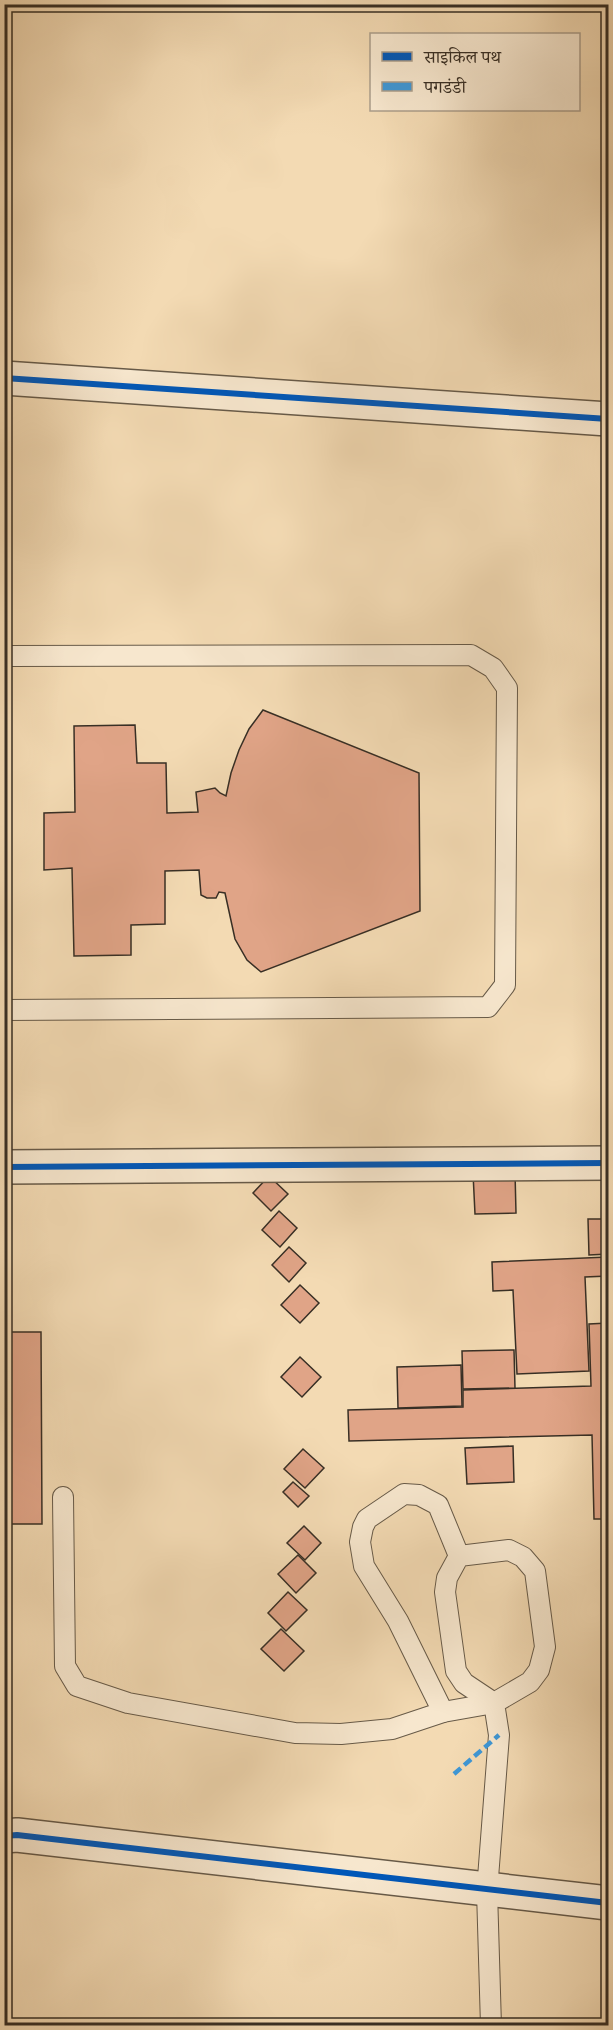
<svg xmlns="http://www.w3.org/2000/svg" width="613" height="2030" font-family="'Sorts Mill Goudy','Noto Serif Devanagari',serif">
  <rect width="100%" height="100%" fill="#f3dab3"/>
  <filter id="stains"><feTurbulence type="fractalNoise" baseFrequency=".00333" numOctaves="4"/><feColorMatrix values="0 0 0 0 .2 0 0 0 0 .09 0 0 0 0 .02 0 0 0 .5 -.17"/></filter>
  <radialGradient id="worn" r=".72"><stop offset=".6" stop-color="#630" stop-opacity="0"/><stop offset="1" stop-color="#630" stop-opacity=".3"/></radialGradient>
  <g fill="#e0a487" stroke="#382f25" stroke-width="1.5">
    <path d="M263,710L419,773L420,911L261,972L247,960L235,939L225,893L219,892L216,898H207L201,895L199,870L165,871V924L131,925V955L74,956L72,868L44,870V813L75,812L74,726L135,725L137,763H166L167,813L198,812L196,792L215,788L220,793L226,796L231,773L239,750L249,729Z"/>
    <path d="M515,1172L516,1213L475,1214L473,1173Z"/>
    <path d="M269,1176L288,1194L271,1211L253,1193Z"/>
    <path d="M603,1200H608V1254L589,1255L588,1219H604Z"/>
    <path d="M279,1211L297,1228L280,1247L262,1230Z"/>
    <path d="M289,1247L306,1263L289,1282L272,1265Z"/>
    <path d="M608,1257V1276L585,1277L589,1371L517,1374L513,1290L493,1291L492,1262Z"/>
    <path d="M300,1285L319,1303L300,1323L281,1305Z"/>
    <path d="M608,1323V1519H594L592,1435L349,1441L348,1410L463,1407V1390L591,1386L589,1324Z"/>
    <path d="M4,1332H41L42,1524H4Z"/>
    <path d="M514,1350L515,1388L463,1389L462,1351Z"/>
    <path d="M300,1357L321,1377L302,1397L281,1377Z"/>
    <path d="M461,1365L462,1406L398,1408L397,1367Z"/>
    <path d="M513,1446L514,1482L467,1484L465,1448Z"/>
    <path d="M303,1449L324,1468L305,1488L284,1469Z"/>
    <path d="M293,1482L309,1496L298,1507L283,1492Z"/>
    <path d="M304,1526L321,1543L305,1560L287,1543Z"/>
    <path d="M298,1555L316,1573L296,1593L278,1574Z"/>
    <path d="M288,1592L307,1610L286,1631L268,1613Z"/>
    <path d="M281,1629L304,1651L284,1671L261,1649Z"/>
  </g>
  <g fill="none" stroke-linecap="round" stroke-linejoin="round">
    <defs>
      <g id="lane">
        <path d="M4,656L471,655L493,668L507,688L505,985L488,1007L4,1010"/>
        <path d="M63,1497L65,1666L77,1686L128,1703L295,1733L341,1734L392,1729L443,1712L494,1703"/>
        <path d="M443,1712L398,1621L364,1566L360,1542L363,1527L367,1519L404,1494L419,1495L438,1505L459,1556"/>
        <path d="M491,2026L487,1891L499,1735L494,1703L530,1682L539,1670L545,1647L535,1571L523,1557L509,1550L459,1556L447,1578L445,1592L456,1671L464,1683L494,1703"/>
      </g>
      <g id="street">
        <path d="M4,378L608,419"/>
        <path d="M4,1167L608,1163"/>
        <path d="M4,1836L17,1835L608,1903"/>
      </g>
    </defs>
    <use href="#lane" stroke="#675a48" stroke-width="22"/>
    <use href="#street" stroke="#675a48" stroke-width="36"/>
    <use href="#lane" stroke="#f7e7ce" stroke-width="20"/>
    <use href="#street" stroke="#f7e7ce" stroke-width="33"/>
    <path stroke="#3e97d6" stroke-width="4.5" stroke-dasharray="9 4.5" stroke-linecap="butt" d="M454,1774L499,1735"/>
    <defs>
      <g id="cycleway">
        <path d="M4,378L608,419"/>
        <path d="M4,1167L608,1163"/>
        <path d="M4,1836L17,1835L608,1903"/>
      </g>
    </defs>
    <use href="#cycleway" stroke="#f7e7ce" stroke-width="10"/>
    <use href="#cycleway" stroke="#0057b8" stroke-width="6"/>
  </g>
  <rect width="613" height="2030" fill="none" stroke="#f3dab3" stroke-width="24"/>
  <rect x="6" y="6" width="601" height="2018" fill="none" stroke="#382f25" stroke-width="3"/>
  <rect x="12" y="12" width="589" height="2006" fill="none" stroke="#382f25" stroke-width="1.5"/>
  <rect x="370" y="33" width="210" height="78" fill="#f7e7ce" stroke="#ab9d8a" stroke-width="1.5"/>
  <rect x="382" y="52" width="30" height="9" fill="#0057b8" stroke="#ab9d8a" stroke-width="1.5"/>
  <text x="424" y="63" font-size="18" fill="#382f25">साइकिल पथ</text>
  <rect x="382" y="82" width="30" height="9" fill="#3e97d6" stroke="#ab9d8a" stroke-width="1.5"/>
  <text x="424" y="93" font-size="18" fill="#382f25">पगडंडी</text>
  <rect width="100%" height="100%" filter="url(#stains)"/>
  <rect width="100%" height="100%" fill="url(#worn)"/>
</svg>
